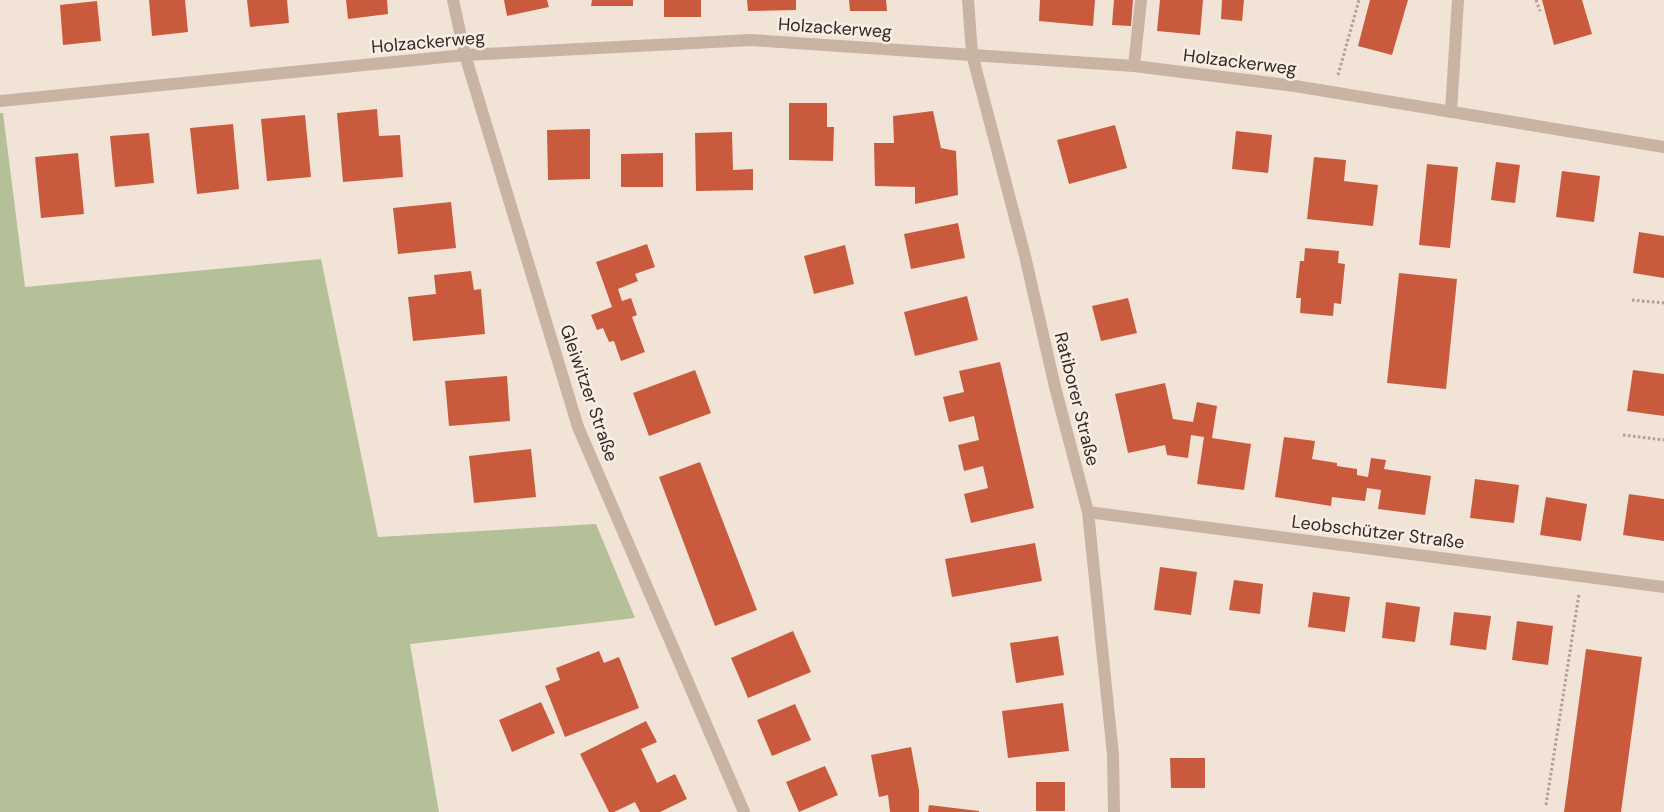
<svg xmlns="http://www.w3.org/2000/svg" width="1664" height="812" font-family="'DM Sans',sans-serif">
  <rect width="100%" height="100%" fill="#f1e4d7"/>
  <path fill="#b4c097" d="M0,113H3L25,287L321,259L378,537L596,524L635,618L410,644L439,812H0Z"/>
  <g fill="#ca5a3d">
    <path d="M149,0H185L188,32L152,36Z"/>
    <path d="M247,0H287L289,23L250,27Z"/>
    <path d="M346,0H387L388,14L348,19Z"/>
    <path d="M504,0H547L549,7L507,16Z"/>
    <path d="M592,0H633V6H591Z"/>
    <rect x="664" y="0" width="37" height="17"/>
    <path d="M747,0H796V10L748,11Z"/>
    <path d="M849,0H886L887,11H850Z"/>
    <path d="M1040,0H1095L1093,26L1039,21Z"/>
    <path d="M1114,0H1133L1131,26L1112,25Z"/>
    <path d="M1160,0H1203L1200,35L1157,31Z"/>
    <path d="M1222,0H1244L1242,21L1221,19Z"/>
    <path d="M1370,0H1408L1392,55L1358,46Z"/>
    <path d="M1542,0H1582L1592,34L1554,45Z"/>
    <path d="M97,1L101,41L63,45L60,5Z"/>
    <path d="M789,103H827V127H834L833,161L789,160Z"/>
    <path d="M377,109L379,136L400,135L403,177L343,182L337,113Z"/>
    <path d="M933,111L941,148L956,151L958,195L915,204V187L875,186L874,143H894L893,116Z"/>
    <path d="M305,115L311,177L267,181L261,119Z"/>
    <path d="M233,124L239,189L197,194L190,128Z"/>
    <path d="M1115,125L1127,168L1069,184L1057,140Z"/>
    <path d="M590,129V179L548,180L547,130Z"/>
    <path d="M1236,131L1272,135L1268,173L1232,169Z"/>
    <path d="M732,132L733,170L753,169V190L696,191L695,133Z"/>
    <path d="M149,133L154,183L115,187L110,136Z"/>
    <path d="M78,153L84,214L41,218L35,157Z"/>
    <path d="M663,153V187H621V154Z"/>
    <path d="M1314,157L1346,160L1344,181L1378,185L1373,226L1307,219Z"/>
    <path d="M1496,162L1520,165L1515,203L1491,200Z"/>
    <path d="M1427,164L1458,167L1450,248L1419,245Z"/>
    <path d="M1562,171L1600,176L1594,222L1556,217Z"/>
    <path d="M451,202L456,248L398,254L393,208Z"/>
    <path d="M958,223L965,258L911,269L904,234Z"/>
    <path d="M1639,232L1664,236V278L1633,273Z"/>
    <path d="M647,244L655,267L635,274L638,281L618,289L622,301L631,298L637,315L632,317L645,352L621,361L614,341L609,342L603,328L597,330L591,315L612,307L596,262Z"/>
    <path d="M845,245L854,284L814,294L804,256Z"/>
    <path d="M1305,248L1339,251L1338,263L1345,264L1341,304L1334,303L1333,316L1300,313L1301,298H1296L1300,261H1304Z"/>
    <path d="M471,271L474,290L481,289L485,334L413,341L408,297L436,294L434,275Z"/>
    <path d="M1399,273L1457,279L1446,389L1387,383Z"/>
    <path d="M967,296L978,340L915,356L904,312Z"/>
    <path d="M1128,298L1137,333L1101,341L1092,306Z"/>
    <path d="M1000,362L1034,508L971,523L964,494L988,488L983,466L964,471L958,445L979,440L974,416L949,422L943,397L964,392L959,371Z"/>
    <path d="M695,370L711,413L649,436L633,393Z"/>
    <path d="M1633,370L1664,374V416L1627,411Z"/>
    <path d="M507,376L510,421L449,426L445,381Z"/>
    <path d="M1165,383L1173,419L1193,422L1197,402L1217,406L1212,438L1251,444L1244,490L1197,484L1204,437L1191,435L1188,458L1167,455L1165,445L1128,453L1115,394Z"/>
    <path d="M1284,437L1315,441L1312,459L1337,463V466L1357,469V475L1368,477L1371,458L1386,460L1384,469L1431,476L1425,515L1378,509L1381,490L1367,488L1365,501L1332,497L1331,506L1275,497Z"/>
    <path d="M531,449L536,497L474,503L469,456Z"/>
    <path d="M700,462L757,610L715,626L659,477Z"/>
    <path d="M1475,479L1519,485L1514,523L1470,518Z"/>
    <path d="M1629,494L1664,499V541L1623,535Z"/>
    <path d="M1546,497L1587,504L1581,541L1540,535Z"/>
    <path d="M1035,543L1042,581L952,597L945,559Z"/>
    <path d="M1160,567L1197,572L1191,615L1154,610Z"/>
    <path d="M1234,580L1263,584L1260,614L1229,610Z"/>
    <path d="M1313,592L1350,597L1345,632L1308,627Z"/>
    <path d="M1386,602L1420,607L1415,642L1382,638Z"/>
    <path d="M1454,612L1491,616L1486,650L1450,645Z"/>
    <path d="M1517,621L1553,626L1548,665L1512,660Z"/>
    <path d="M793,631L811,672L748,698L731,658Z"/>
    <path d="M1058,636L1064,675L1016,683L1010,643Z"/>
    <path d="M1586,649L1642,657L1621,812H1564Z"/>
    <path d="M599,651L604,663L619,657L639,708L565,737L545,686L560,680L556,668Z"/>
    <path d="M541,702L555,733L512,752L499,720Z"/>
    <path d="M1063,703L1069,751L1008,758L1002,711Z"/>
    <path d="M795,704L811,740L772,756L757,720Z"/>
    <path d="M646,721L657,742L641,749L657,783L675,774L687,799L660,812H640L635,802L614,812H609L580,754Z"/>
    <path d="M911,747L919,790V812H890L888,795L879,797L871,755Z"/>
    <path d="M1170,758H1205V788H1171Z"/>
    <path d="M825,766L838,795L799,812L786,782Z"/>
    <rect x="1036" y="782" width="29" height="29"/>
    <path d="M929,805L979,811V812H928Z"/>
  </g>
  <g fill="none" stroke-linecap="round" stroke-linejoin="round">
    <g stroke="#b59d8d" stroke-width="3" stroke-dasharray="2.5 2.5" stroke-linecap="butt">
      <path d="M1536,0L1540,11"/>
      <path d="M1338,75L1359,0"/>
      <path d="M1632,300L1664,303"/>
      <path d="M1623,435L1664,440"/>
      <path d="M1546,805L1579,594"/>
    </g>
    <path stroke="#c9b3a3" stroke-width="12" d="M1134,66L1141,0"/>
    <g stroke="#c9b3a3" stroke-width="12">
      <path d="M453,0L465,55L578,427L744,812"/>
      <path d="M968,0L972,54L1025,256L1055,387L1088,512L1113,755L1114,812"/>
      <path d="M0,101L465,55L751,40L1134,66L1295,86L1664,147"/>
      <path d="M1451,112L1458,0"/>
      <path d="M1088,512L1664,587"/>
    </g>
  </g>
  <g text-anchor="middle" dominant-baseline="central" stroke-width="5" stroke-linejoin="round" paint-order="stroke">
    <g font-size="18" fill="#342925" stroke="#f9eee3">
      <text transform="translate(835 28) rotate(4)">Holzackerweg</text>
      <text transform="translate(428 42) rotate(-5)">Holzackerweg</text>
      <text transform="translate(1240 62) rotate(7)">Holzackerweg</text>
      <text transform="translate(589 393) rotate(71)">Gleiwitzer Straße</text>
      <text transform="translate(1077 399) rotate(76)">Ratiborer Straße</text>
      <text transform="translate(1378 532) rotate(7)">Leobschützer Straße</text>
    </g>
  </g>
</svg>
